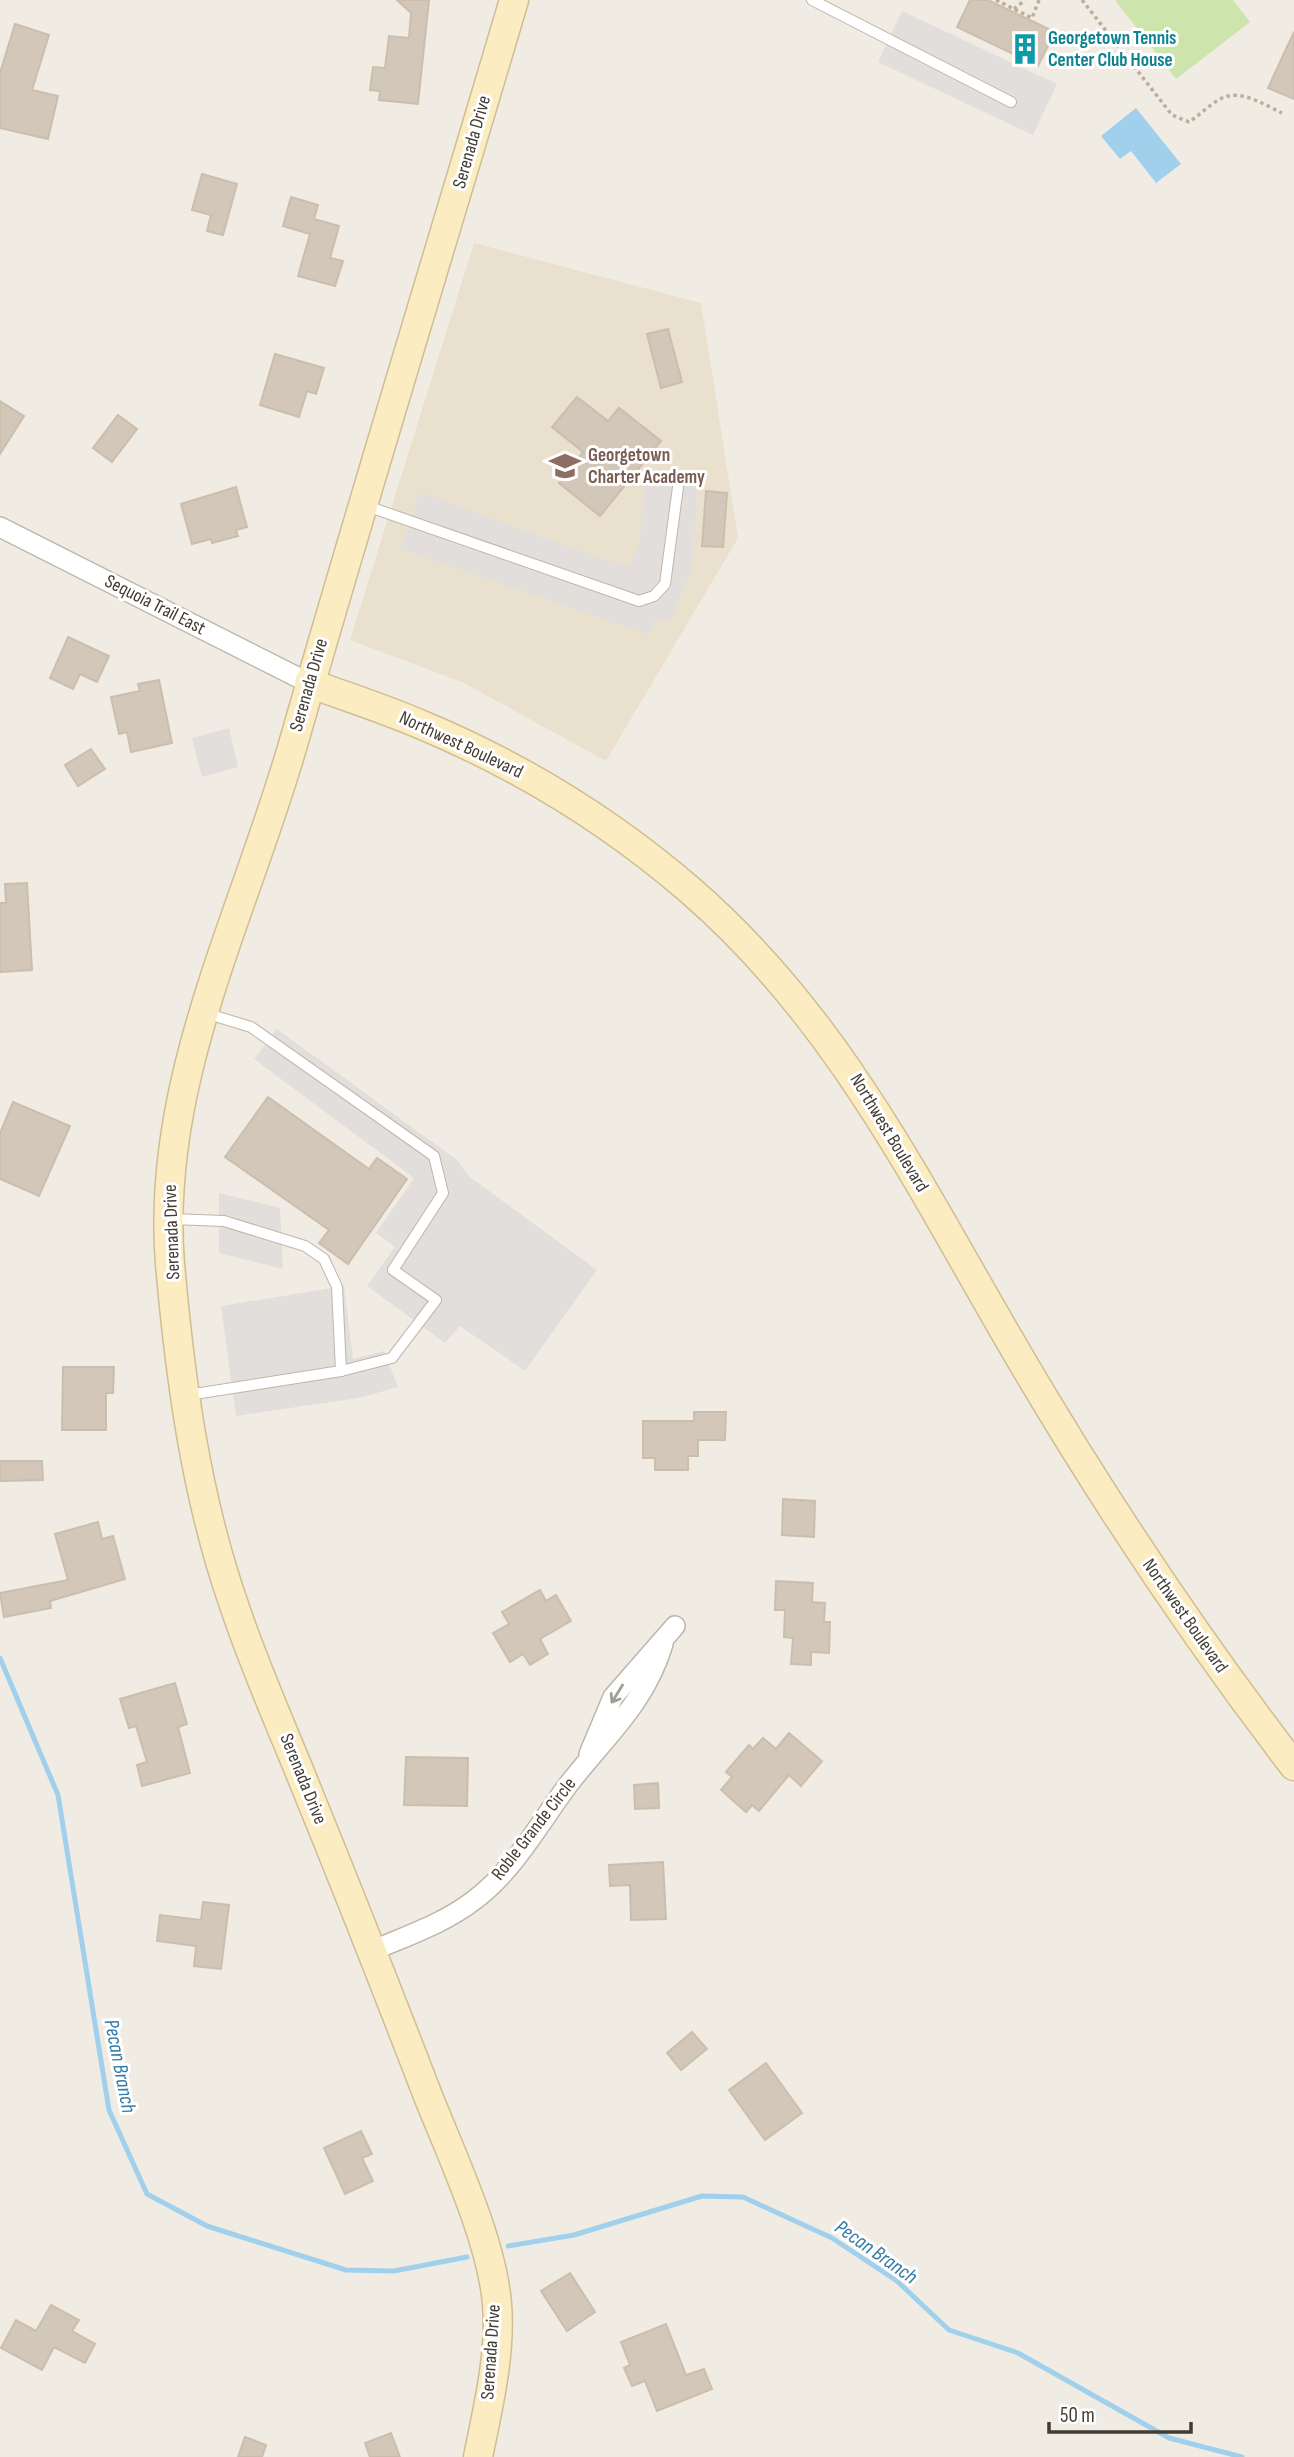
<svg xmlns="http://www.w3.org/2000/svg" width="1294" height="2457" font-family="'Sofia Sans Condensed',sans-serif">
  <rect width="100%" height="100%" fill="#f1ece3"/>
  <path fill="#e9e0cd" d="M474,243L701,303L738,538L606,761L462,682L350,640Z"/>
  <path fill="#cde4ac" d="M1115,0H1233L1250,22L1176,79Z"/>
  <g fill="#e1dedb">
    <path d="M902,11L1057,84L1033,135L878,62Z"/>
    <path d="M699,474L692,566L671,622L657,617L649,635L401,549L420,492L602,559L629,566L640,542L644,479Z"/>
    <path d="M229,728L238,767L202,777L192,738Z"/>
    <path d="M277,1029L457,1160L470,1177L597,1270L525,1371L460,1326L445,1343L367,1286L395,1247L376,1233L414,1178L254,1059Z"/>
    <path d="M219,1193L280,1208L283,1269L219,1253Z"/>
    <path d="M344,1286L353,1359L384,1351L398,1387L359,1398L236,1416L221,1306Z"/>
  </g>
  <path fill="#a0d0ec" d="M1136,108L1181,164L1156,183L1131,151L1120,159L1101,136Z"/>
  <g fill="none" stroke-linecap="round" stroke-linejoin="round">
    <g stroke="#a0d0ec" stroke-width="5">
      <path d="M0,1658L58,1795L109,2110L147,2194L207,2226L346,2270L394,2271L467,2257"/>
      <path d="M508,2246L574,2235L702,2196L743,2197L832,2238L897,2281L949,2330L1018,2353L1169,2438L1242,2457"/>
    </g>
  </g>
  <g fill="#d2c7b9" stroke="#ccbeac" stroke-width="2">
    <path d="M397,0H429L418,104L379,100L380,91L370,90L373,67L385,68L389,36L409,38L411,13Z"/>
    <path d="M970,0H988L1055,32L1038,66L957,27Z"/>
    <path d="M15,24L49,35L32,90L58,96L48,139L0,128V73Z"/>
    <path d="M1294,32V99L1268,88Z"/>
    <path d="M202,174L237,184L223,235L207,231L211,215L192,210Z"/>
    <path d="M291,197L318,205L314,219L339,226L330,258L343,261L335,286L298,276L310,234L283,226Z"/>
    <path d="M668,329L682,382L661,388L647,334Z"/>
    <path d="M275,354L324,368L316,394L307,391L299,417L260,405Z"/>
    <path d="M577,397L608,421L619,408L661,441L600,516L559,483L583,452L552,427Z"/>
    <path d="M0,401L24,416L0,454Z"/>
    <path d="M118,415L137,429L112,462L93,448Z"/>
    <path d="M236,487L247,527L236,530L238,536L212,543L211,539L192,544L181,504Z"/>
    <path d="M706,491L727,493L723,547L702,546Z"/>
    <path d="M68,637L109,656L97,682L80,674L73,689L50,678Z"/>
    <path d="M159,680L172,743L131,752L127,732L119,734L111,697L140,691L138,684Z"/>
    <path d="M91,749L105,769L78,786L65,765Z"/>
    <path d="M27,883L32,970L0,972V903H6L5,884Z"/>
    <path d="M268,1097L369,1169L377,1158L407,1179L348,1264L319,1243L329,1230L225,1157Z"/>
    <path d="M13,1102L70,1126L39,1196L0,1179V1133Z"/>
    <path d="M63,1367H114L113,1393H106V1430H62Z"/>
    <path d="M694,1412H726L725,1440H698V1456H688V1470H655V1458H643V1421H694Z"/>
    <path d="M0,1461H42L43,1480L0,1481Z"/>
    <path d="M783,1499L815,1501L814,1537L782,1535Z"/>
    <path d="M98,1522L102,1539L113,1536L125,1579L50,1601L51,1608L4,1617L0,1593L68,1580L55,1534Z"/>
    <path d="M776,1581L813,1583L812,1602L825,1603L824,1622H830L829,1653L811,1652V1665L791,1664L793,1638L784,1637L785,1610H775Z"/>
    <path d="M540,1590L546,1601L556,1595L571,1621L540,1639L548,1654L530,1665L523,1654L510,1662L493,1633L509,1624L502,1612Z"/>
    <path d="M175,1683L187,1724L178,1727L190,1773L142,1786L137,1765L147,1762L136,1726L129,1728L120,1699Z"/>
    <path d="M789,1733L822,1761L801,1786L789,1775L759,1811L752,1805L746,1812L721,1790L732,1777L726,1772L749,1745L753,1749L763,1738L776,1749Z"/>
    <path d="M406,1757L468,1758L467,1806L404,1805Z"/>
    <path d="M658,1783L659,1808L635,1809L634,1785Z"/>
    <path d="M663,1862L666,1919L631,1920L630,1885L610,1886L609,1865Z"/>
    <path d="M203,1902L229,1905L221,1969L194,1966L196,1946L157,1941L160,1915L201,1920Z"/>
    <path d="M692,2032L707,2049L681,2070L667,2053Z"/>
    <path d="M766,2063L802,2113L765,2140L729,2090Z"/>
    <path d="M361,2131L372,2154L362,2158L373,2181L345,2194L324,2148Z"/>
    <path d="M570,2273L595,2312L567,2331L541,2291Z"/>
    <path d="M51,2305L79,2320L72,2331L95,2344L85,2363L54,2347L42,2370L1,2348L16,2320L36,2331Z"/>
    <path d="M666,2324L686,2375L704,2369L712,2389L657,2411L645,2381L632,2386L624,2368L630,2365L621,2342Z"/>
    <path d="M391,2433L400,2457H370L365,2443Z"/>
    <path d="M245,2437L266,2445L262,2457H238Z"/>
  </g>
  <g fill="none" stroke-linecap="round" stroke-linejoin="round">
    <defs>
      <g id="lane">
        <path d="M812,0L1011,102"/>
        <path d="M364,505L639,601L654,596L665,584L678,487"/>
        <path d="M205,1013L251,1027L434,1156L443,1193L393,1270L436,1300L392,1358L341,1371"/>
        <path d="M172,1219L224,1221L305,1246L324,1259L337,1287L341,1371L188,1395"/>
      </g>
      <g id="street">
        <path d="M0,527L309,683"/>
        <path d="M589,1754L613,1697L675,1626"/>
        <path d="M372,1951C406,1936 443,1924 473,1901C513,1872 539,1824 568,1785C605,1737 645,1704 663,1644"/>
      </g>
      <g id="secondary">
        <path d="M309,683C347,697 385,709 422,725C520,766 611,822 691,891C841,1021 921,1190 1020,1358C1103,1499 1194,1636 1294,1766"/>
        <path d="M478,2457C488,2407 501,2355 497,2304C492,2241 452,2156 428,2096C388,1992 347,1888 305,1785C281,1725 254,1666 234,1605C196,1497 180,1378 170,1264C155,1081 245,913 294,741C365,493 441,247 514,0"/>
      </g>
    </defs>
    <use href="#lane" stroke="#beb6a9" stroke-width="12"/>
    <use href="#street" stroke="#beb6a9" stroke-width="22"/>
    <use href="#secondary" stroke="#cfbd94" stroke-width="31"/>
    <g stroke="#bdae98" stroke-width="3.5" stroke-dasharray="3.5 3.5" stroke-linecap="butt">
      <path d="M996,0L1032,18L1039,0"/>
      <path d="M1082,0L1172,115L1189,122C1200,115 1210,104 1222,98C1241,89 1265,105 1282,113"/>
      <path d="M1014,9L1025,0"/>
    </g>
    <use href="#lane" stroke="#fff" stroke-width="10"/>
    <use href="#street" stroke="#fff" stroke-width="19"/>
    <use href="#secondary" stroke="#fcecc1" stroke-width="28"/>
  </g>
  <defs><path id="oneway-shaft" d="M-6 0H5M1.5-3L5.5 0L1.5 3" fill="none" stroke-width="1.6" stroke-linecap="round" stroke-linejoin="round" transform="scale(1.75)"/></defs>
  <use stroke="#a09e99" href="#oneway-shaft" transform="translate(617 1694) rotate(122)"/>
  <defs>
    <symbol id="building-bare" viewBox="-9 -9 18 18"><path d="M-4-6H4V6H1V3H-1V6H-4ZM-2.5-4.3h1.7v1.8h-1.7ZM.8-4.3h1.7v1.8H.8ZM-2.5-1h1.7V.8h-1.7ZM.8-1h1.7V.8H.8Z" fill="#0f9aa8" stroke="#fff" stroke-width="2.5" paint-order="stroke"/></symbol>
    <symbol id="school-bare" viewBox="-9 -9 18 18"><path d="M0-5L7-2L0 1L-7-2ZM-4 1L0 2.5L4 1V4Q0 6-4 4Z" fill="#8d6e63" stroke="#fff" stroke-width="2.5" paint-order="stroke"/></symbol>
  </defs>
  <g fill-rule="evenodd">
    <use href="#building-bare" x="1003" y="27" width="44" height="44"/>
    <use href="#school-bare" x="543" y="444" width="44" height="44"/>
  </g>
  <g text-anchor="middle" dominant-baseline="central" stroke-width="6" stroke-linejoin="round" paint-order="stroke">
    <g font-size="19" font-weight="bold" fill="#0d838f" stroke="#fff" text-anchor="start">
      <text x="1048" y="38">Georgetown Tennis<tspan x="1048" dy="22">Center Club House</tspan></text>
    </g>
    <g font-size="19" fill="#423c33" stroke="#fff">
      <text transform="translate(472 142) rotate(-74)">Serenada Drive</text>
      <text transform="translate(155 605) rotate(27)">Sequoia Trail East</text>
      <text transform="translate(309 685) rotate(-74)">Serenada Drive</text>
      <text transform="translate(461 745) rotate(25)">Northwest Boulevard</text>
      <text transform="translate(889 1133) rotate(59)">Northwest Boulevard</text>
      <text transform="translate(172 1232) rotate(-92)">Serenada Drive</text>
      <text transform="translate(1185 1616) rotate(55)">Northwest Boulevard</text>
      <text transform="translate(303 1779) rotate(68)">Serenada Drive</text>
      <text transform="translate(534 1829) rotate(-52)">Roble Grande Circle</text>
      <text transform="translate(491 2352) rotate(-86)">Serenada Drive</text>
    </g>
    <g font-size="19" font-weight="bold" fill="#785e54" stroke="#fff" text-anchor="start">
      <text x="588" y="455">Georgetown<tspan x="588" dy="22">Charter Academy</tspan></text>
    </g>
    <g font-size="21" font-style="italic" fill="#327ba8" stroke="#fff">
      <text transform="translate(120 2066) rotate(79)">Pecan Branch</text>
      <text transform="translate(876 2252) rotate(35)">Pecan Branch</text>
    </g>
  </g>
  <path d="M1049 2422v10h142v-10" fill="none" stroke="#423c33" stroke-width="3.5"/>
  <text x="1060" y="2422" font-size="21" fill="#423c33" stroke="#ffffff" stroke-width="5" paint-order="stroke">50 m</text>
</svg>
